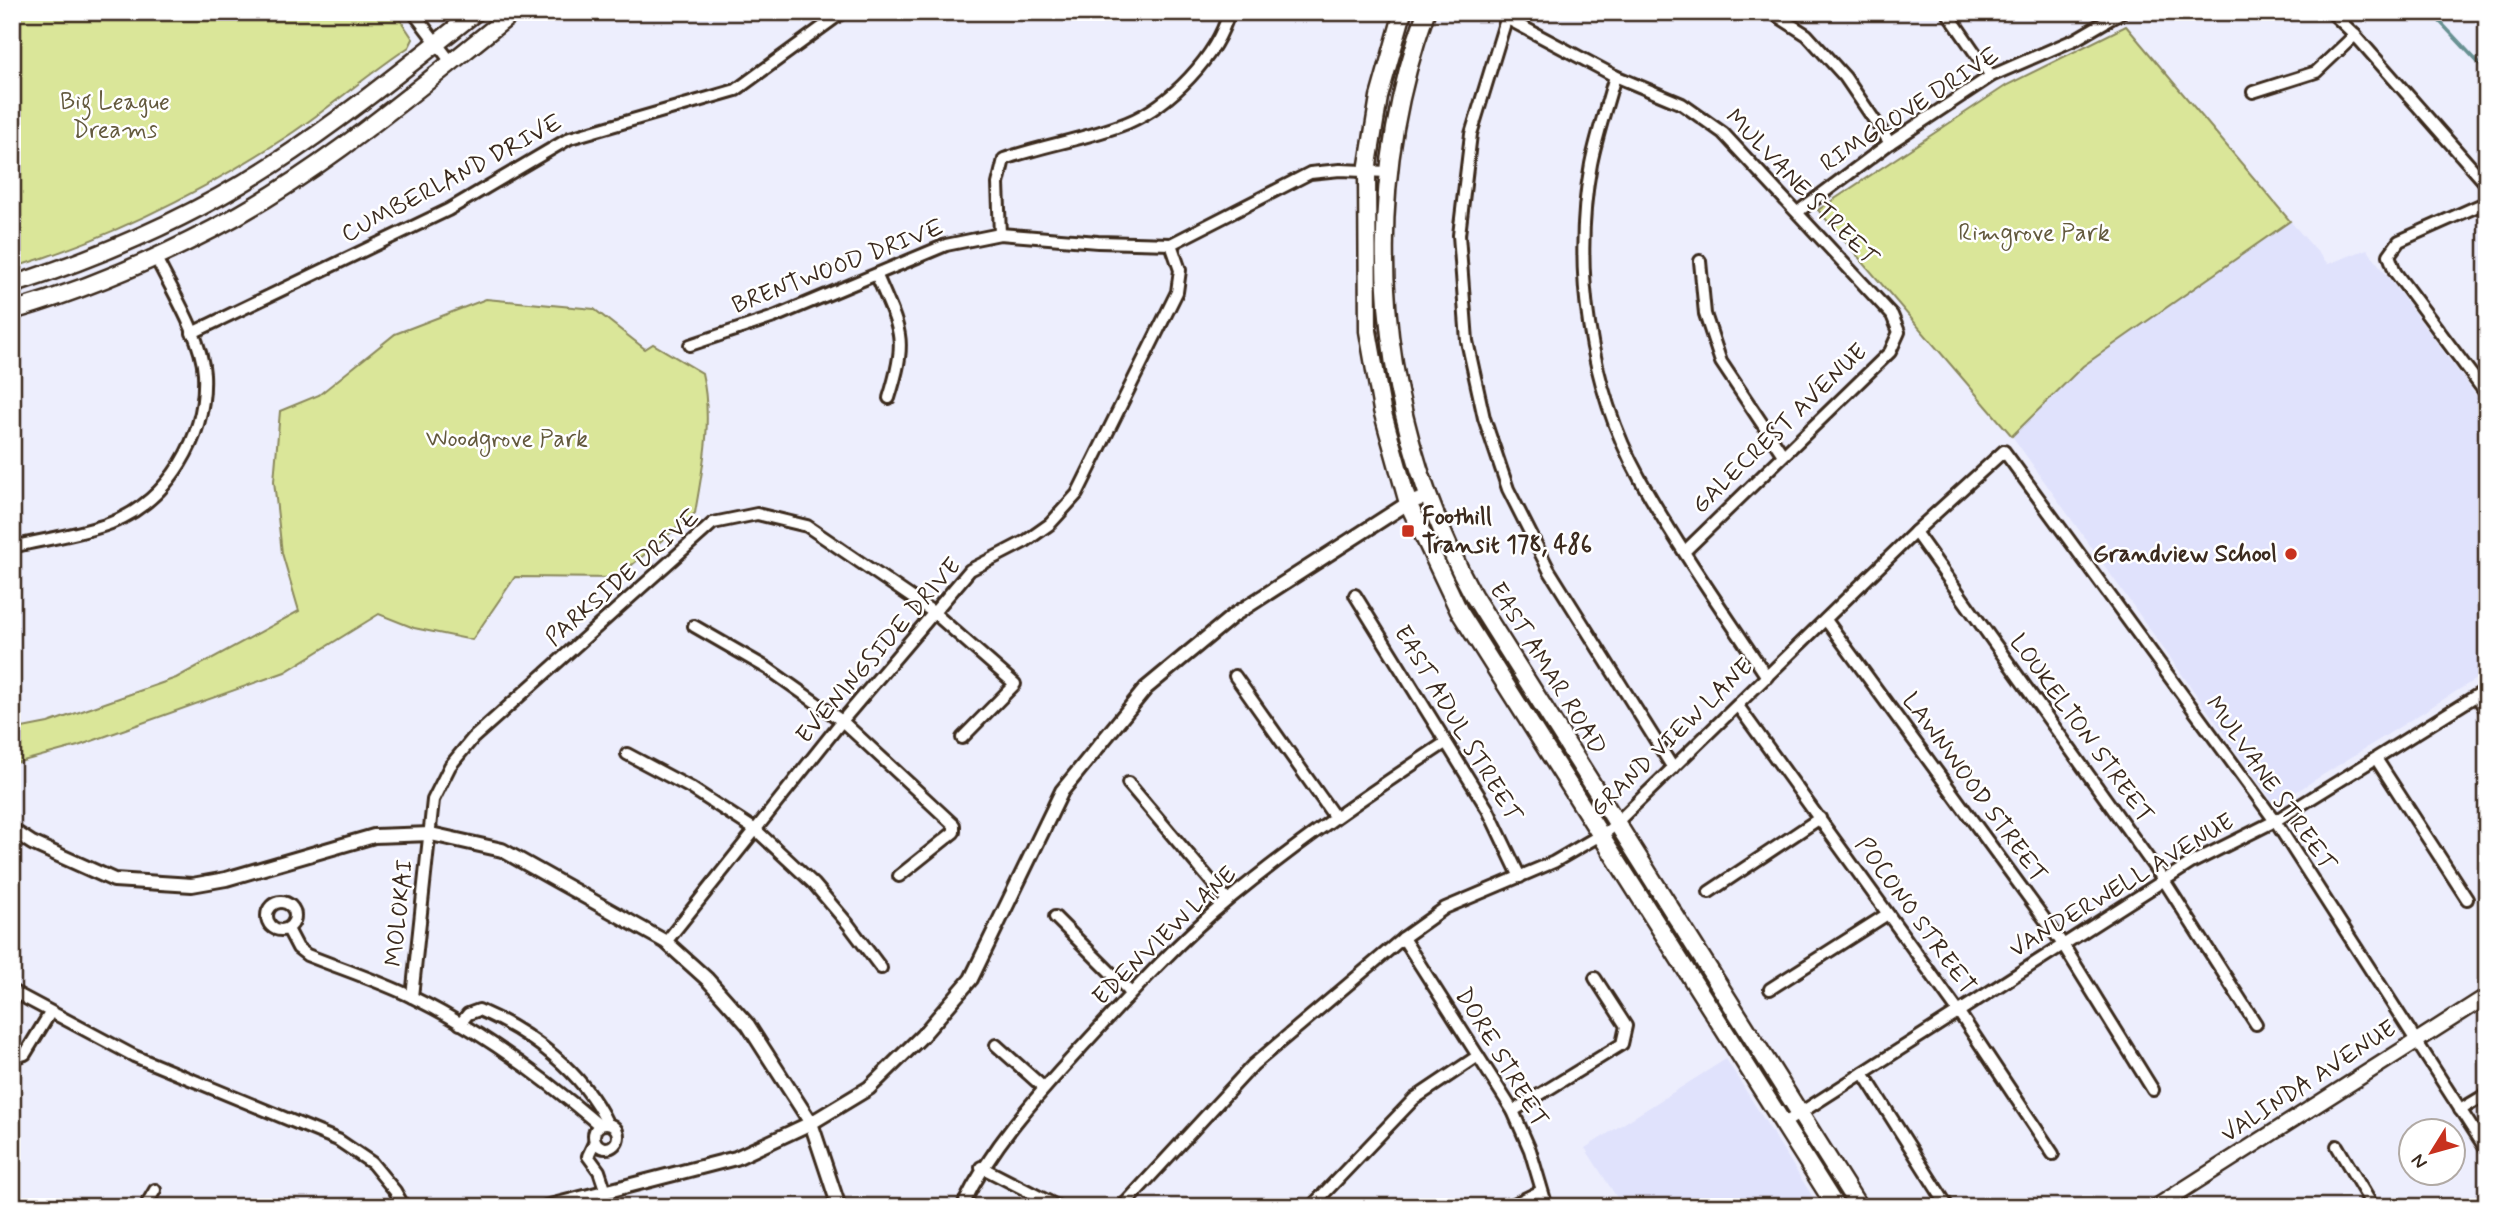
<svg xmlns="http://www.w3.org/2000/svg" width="2499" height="1219" font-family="Mynerve,sans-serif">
  <rect width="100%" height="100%" fill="#edeefd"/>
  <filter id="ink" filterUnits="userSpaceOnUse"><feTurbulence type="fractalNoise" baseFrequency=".0143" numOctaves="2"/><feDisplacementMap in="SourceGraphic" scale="14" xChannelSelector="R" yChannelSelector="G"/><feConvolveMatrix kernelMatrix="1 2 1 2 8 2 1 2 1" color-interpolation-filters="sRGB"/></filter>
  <g filter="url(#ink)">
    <g fill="#e0e2fc">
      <path d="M2290,221L2328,264L2367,249L2487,410V672L2275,805L2012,436L2083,366Z"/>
      <path d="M1726,1059L1819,1207H1623L1585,1148Z"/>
    </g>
    <g fill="#dae699" stroke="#8a885c" stroke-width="2">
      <path d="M12,12H395L413,39L409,47C368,74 331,107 289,135C204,191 110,238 12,268Z"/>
      <path d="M2126,26L2290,221L2083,366L2012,436L1818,210L2007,85Z"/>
      <path d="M486,299L594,309L645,349L653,344L702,373C713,420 703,466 695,513L616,578L515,577L472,640L414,628L379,614L285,672L78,746L12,764V730L48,723L176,678L299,611L282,553L274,481L280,411L319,395L395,334Z"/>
    </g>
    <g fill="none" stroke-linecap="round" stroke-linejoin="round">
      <path stroke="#679192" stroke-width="3.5" d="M2431,12L2487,72"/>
      <defs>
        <g id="minor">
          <path d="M413,12L451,62"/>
          <path d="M1771,12L1807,35L1845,77L1890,143"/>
          <path d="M1947,12L1991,76"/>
          <path d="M2331,12L2355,35L2487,185"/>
          <path d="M1508,13L1471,134L1459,235L1467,341L1484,418L1508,489L1549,570L1673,768"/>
          <path d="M1506,18L1615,76L1682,104L1723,133L1892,315L1899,332L1890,352L1685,551"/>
          <path d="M1615,76C1607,105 1597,134 1591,164C1572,267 1589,387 1640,479C1678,547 1724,612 1767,677"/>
          <path d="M2253,92L2316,72L2355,35"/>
          <path d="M2487,202L2399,241L2389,255L2395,272L2487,395"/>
          <path d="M1799,211L1890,143L1991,76L2076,39L2122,12"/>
          <path d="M1000,234L998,184L1004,159C1044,145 1087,139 1127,123C1170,105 1217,57 1229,12"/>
          <path d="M1700,261L1705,314L1721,362L1783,455"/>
          <path d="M877,276C901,332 908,338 889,398"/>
          <path d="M192,333L448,210L570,138L736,90L843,12"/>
          <path d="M690,345L774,317L946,245L1000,234L1098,242L1171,244L1310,173L1340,170L1388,172"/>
          <path d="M1915,532L2165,882L2256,1024"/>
          <path d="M12,547C44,539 80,535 111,523C169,500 207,436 204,374C202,338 171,289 155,256"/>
          <path d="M1355,595L1488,810L1520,877"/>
          <path d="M1826,620L2062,943L2153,1090"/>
          <path d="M694,626L767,668L842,721L954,825V832L899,876"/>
          <path d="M1235,676L1334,816"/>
          <path d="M2477,696L2487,712"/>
          <path d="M1738,706L1958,1011L2053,1154"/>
          <path d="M627,754L691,788L757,831L814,884L848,924L881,968"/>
          <path d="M2377,760L2467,899"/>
          <path d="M1128,783L1227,900"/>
          <path d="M1709,892L1820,818"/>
          <circle cx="281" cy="916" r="14"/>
          <path d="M1055,917L1131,993"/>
          <path d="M288,929L298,948L307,955C342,969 379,981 412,997C480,1030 543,1077 599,1125"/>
          <path d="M1403,938L1513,1111L1530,1150L1547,1207"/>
          <path d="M666,942L842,721L970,570L1026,541L1050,524L1077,494L1177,292L1180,270L1171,244"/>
          <path d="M1770,989L1886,915"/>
          <path d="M12,991L134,1056L338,1140L372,1163L395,1191L404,1207"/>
          <path d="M412,997L433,800L450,766L473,738L713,523L757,514L807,526L933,612L1015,684L962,738"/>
          <path d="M460,1024L468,1014L479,1010C531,1032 583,1072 607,1123"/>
          <path d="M996,1045L1044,1088"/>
          <path d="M12,1058L25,1054L50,1013"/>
          <path d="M1863,1073L1948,1207"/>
          <path d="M2460,1110L2487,1094"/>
          <path d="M1513,1111L1622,1044L1626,1026L1595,978"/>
          <circle cx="606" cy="1136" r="12"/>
          <path d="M1783,1124L2191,863L2275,821L2487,689"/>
          <path d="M595,1141L588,1156L599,1171L606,1192"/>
          <path d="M2337,1146L2373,1207"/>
          <path d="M981,1167L1059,1207"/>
          <path d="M145,1207L155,1190"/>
          <path d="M962,1207C991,1147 1035,1098 1079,1050C1127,998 1175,944 1229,899C1298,842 1371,792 1445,743"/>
          <path d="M1122,1207L1253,1065L1403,938L1445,908L1554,862L1609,830L1915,532L2004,451L2275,821L2487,1151"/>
          <path d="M1311,1207L1414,1099L1478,1056"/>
          <path d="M1508,1207L1541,1191"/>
        </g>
        <g id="tertiary">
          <path d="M12,830L32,843L114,880L192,885L226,879L374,836L431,834L502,850L666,942L707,979L748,1025L811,1123L839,1207"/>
          <path d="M546,1207L736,1158L811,1123L869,1088L922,1036L971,979L1062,791L1146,688L1234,615L1408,503L1428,497"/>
        </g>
        <path id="secondary" d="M2156,1207L2487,996"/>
        <g id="primary">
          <path d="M1403,12L1379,97L1367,171L1368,331L1382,410L1408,503L1459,611L1836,1207"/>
          <path d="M1426,12C1357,204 1376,416 1473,595L1859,1207"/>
          <path d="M12,285C102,256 192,217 272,165C343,119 409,65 476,12"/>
          <path d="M12,311C81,291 150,262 213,229C322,172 418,88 514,12"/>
        </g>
      </defs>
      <use href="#minor" stroke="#3b2a1e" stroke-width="16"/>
      <use href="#tertiary" stroke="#3b2a1e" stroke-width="18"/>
      <use href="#secondary" stroke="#3b2a1e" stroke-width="19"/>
      <use href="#primary" stroke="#3b2a1e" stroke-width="21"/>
      <use href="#minor" stroke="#fff" stroke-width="10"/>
      <use href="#tertiary" stroke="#fff" stroke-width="12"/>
      <use href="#secondary" stroke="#fff" stroke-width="14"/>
      <use href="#primary" stroke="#fff" stroke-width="16"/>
    </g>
  </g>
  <g fill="#c8321e" stroke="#fff" stroke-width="2.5">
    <rect x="1401" y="524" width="14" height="14" rx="3.5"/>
    <circle cx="2291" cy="554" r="7"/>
  </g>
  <g text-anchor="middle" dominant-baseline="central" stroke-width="5" stroke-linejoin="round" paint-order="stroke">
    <g font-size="24" fill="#63593d" stroke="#fff">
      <text x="115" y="102">Big League<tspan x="115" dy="28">Dreams</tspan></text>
      <text x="2034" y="233">Rimgrove Park</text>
      <text x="507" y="439">Woodgrove Park</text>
    </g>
    <g font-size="24" fill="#3b2a1e" stroke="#fff">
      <text transform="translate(1910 110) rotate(-33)">RIMGROVE DRIVE</text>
      <text transform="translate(452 179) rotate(-28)">CUMBERLAND DRIVE</text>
      <text transform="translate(1801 188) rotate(46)">MULVANE STREET</text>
      <text transform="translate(838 267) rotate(-21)">BRENTWOOD DRIVE</text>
      <text transform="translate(1780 429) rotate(-44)">GALECREST AVENUE</text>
      <text transform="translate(623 578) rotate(-41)">PARKSIDE DRIVE</text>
      <text transform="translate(879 651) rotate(-49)">EVENINGSIDE DRIVE</text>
      <text transform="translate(1547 669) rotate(58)">EAST AMAR ROAD</text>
      <text transform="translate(1457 724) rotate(59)">EAST ADUL STREET</text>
      <text transform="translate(2081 729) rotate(54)">LOUKELTON STREET</text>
      <text transform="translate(1672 738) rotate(-44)">GRAND VIEW LANE</text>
      <text transform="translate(2270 784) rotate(55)">MULVANE STREET</text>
      <text transform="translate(1974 788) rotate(54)">LAWNWOOD STREET</text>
      <text transform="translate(2122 886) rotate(-31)">VANDERWELL AVENUE</text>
      <text transform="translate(400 913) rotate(-84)">MOLOKAI</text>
      <text transform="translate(1915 916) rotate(54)">POCONO STREET</text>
      <text transform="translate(1165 936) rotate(-44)">EDENVIEW LANE</text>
      <text transform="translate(1501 1058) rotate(59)">DORE STREET</text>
      <text transform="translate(2309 1082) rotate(-33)">VALINDA AVENUE</text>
    </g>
    <g font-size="24" font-weight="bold" fill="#3b2a1e" stroke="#fff" text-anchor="start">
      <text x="1422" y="517">Foothill<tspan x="1422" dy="28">Transit 178, 486</tspan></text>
      <text x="2277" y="554" text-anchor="end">Grandview School</text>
    </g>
  </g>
  <rect width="2499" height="1219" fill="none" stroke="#fff" stroke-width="42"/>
  <rect x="21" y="21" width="2457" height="1177" fill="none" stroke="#3b2a1e" stroke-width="2.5" filter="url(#ink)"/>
  <g transform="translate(2432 1152) rotate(233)"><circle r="33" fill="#ffffff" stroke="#b1aaa5" stroke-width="2"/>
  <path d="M0-5L12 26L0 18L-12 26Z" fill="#c8321e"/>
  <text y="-10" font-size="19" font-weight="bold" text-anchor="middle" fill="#3b2a1e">N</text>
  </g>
</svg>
